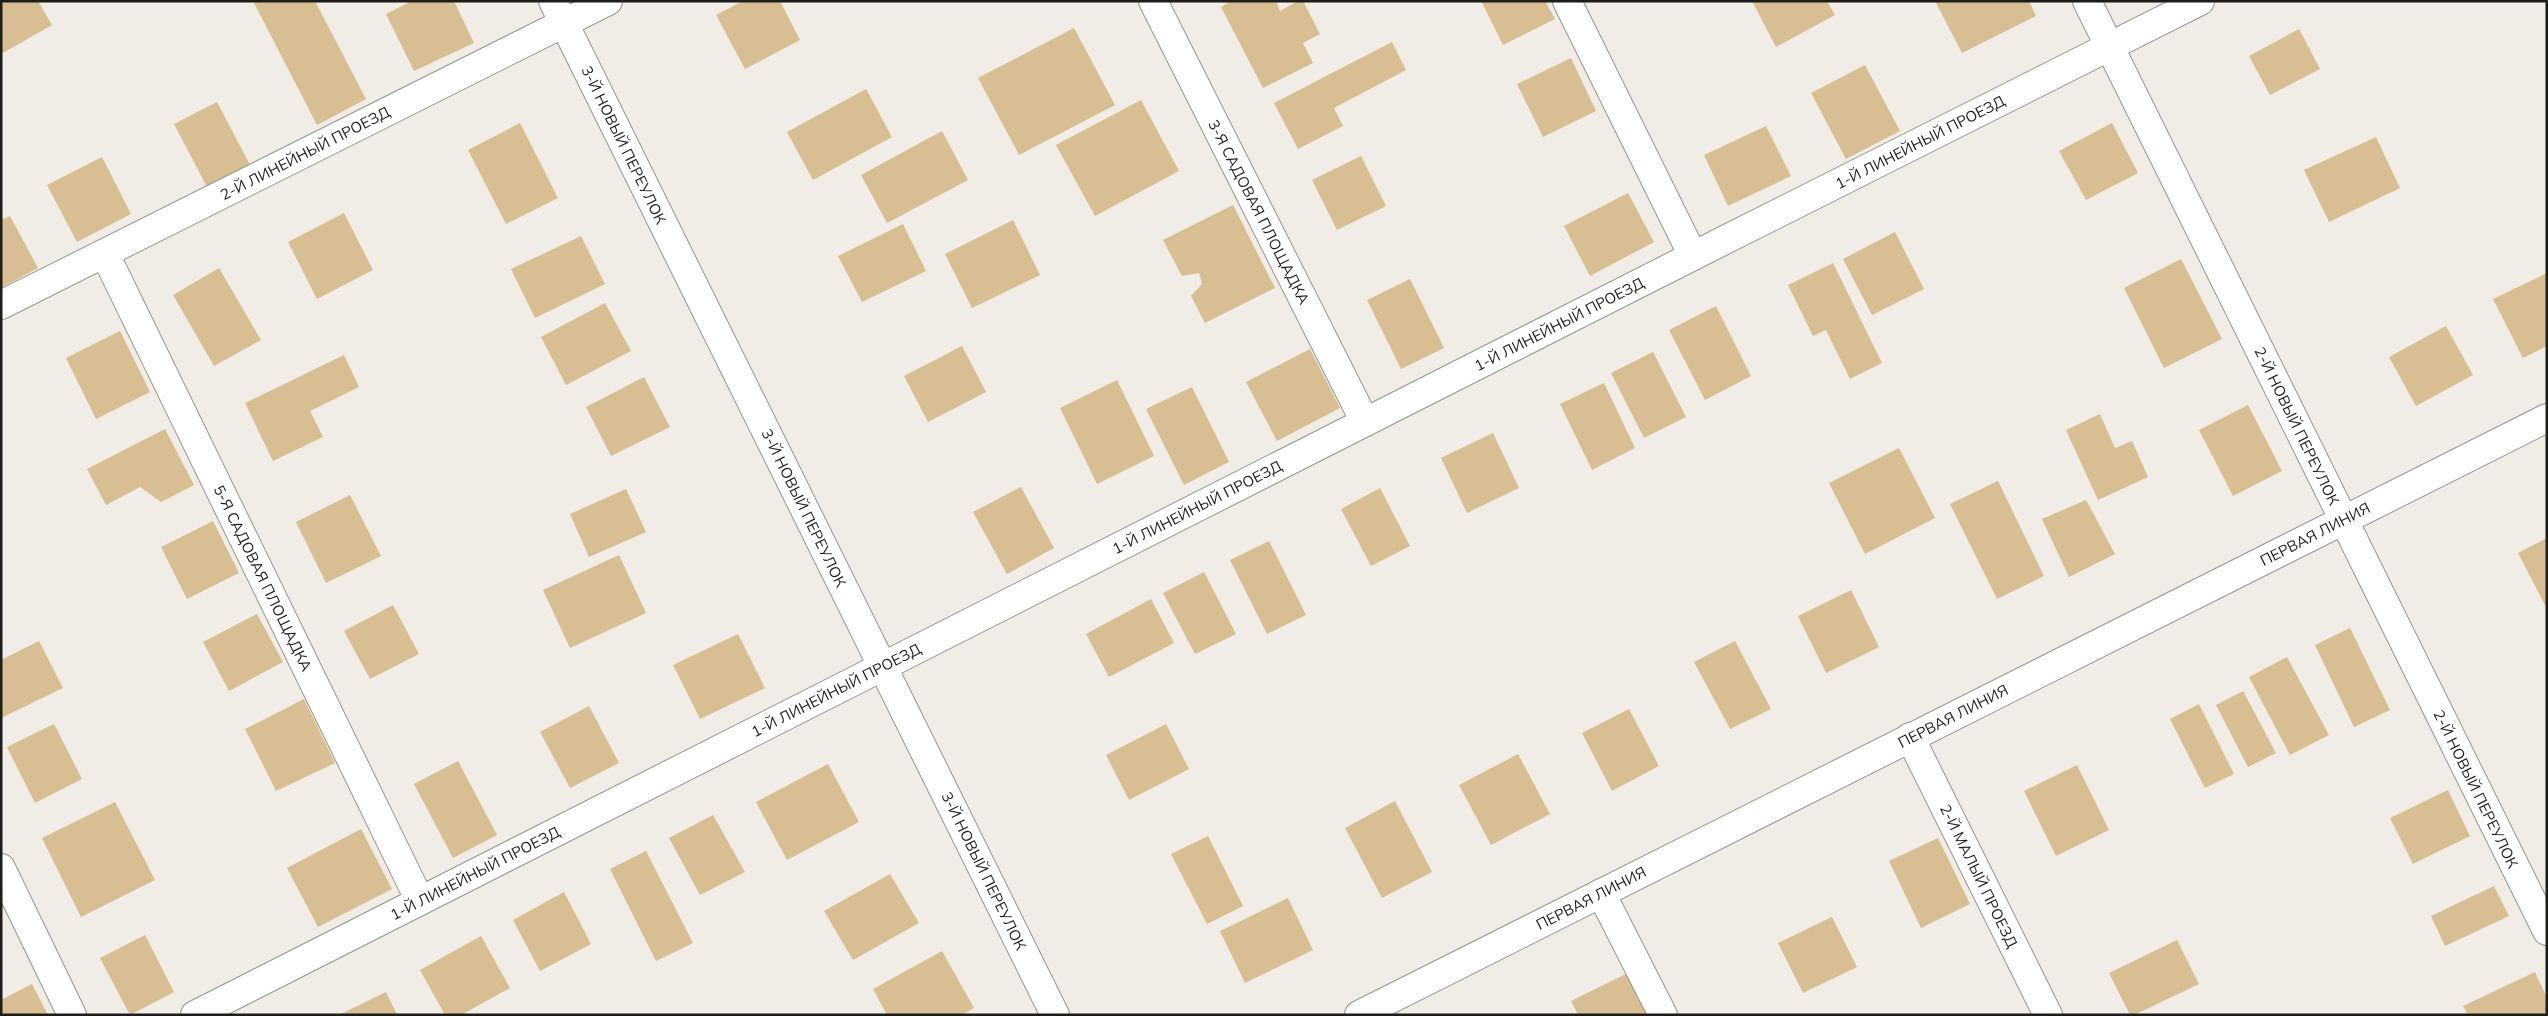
<svg xmlns="http://www.w3.org/2000/svg" width="2548" height="1016" font-family="Mulish,sans-serif">
  <rect width="100%" height="100%" fill="#f1ece5"/>
  <g fill="#d7be93">
    <path d="M1,1H38L52,25L1,54Z"/>
    <path d="M253,1H315L366,99L317,125Z"/>
    <path d="M407,1H454L474,43L414,71L386,14L408,3Z"/>
    <path d="M743,1H780L800,40L745,69L716,15Z"/>
    <path d="M1231,1H1276L1280,11L1298,1H1303L1320,34L1303,43L1313,63L1263,88L1221,7Z"/>
    <path d="M1481,1H1545L1555,19L1503,45Z"/>
    <path d="M1752,1H1827L1835,15L1776,47Z"/>
    <path d="M1935,1H2029L2036,16L1962,53Z"/>
    <path d="M1074,28L1115,105L1019,155L978,78Z"/>
    <path d="M2299,29L2320,69L2270,95L2249,56Z"/>
    <path d="M1392,42L1406,70L1334,108L1343,126L1298,149L1274,103Z"/>
    <path d="M1571,58L1596,111L1543,137L1517,84Z"/>
    <path d="M1865,65L1900,131L1846,159L1811,93Z"/>
    <path d="M866,89L892,137L813,180L787,132Z"/>
    <path d="M1141,100L1179,171L1095,216L1056,145Z"/>
    <path d="M217,102L250,165L207,187L174,124Z"/>
    <path d="M520,123L558,198L506,224L468,150Z"/>
    <path d="M2112,123L2138,173L2086,200L2059,151Z"/>
    <path d="M1766,126L1791,176L1728,206L1704,155Z"/>
    <path d="M942,131L968,180L887,223L861,175Z"/>
    <path d="M2376,137L2400,188L2329,222L2304,170Z"/>
    <path d="M1361,156L1386,206L1337,230L1312,180Z"/>
    <path d="M102,157L131,214L77,242L47,185Z"/>
    <path d="M1628,193L1654,242L1590,276L1564,226Z"/>
    <path d="M1233,205L1275,288L1205,323L1191,296L1202,284L1199,273L1182,276L1163,240Z"/>
    <path d="M344,213L373,270L317,299L288,242Z"/>
    <path d="M10,216L38,268L1,288V220Z"/>
    <path d="M1013,220L1040,275L972,308L945,254Z"/>
    <path d="M903,224L926,271L862,302L838,256Z"/>
    <path d="M1895,232L1924,289L1872,315L1843,259Z"/>
    <path d="M581,236L605,284L535,318L511,269Z"/>
    <path d="M2181,259L2222,339L2164,368L2124,288Z"/>
    <path d="M1833,263L1882,363L1850,379L1826,330L1813,336L1788,285Z"/>
    <path d="M219,268L261,340L214,366L173,295Z"/>
    <path d="M2547,273V346L2523,358L2493,299Z"/>
    <path d="M1410,279L1444,348L1401,369L1367,300Z"/>
    <path d="M605,303L631,351L566,385L541,337Z"/>
    <path d="M1716,306L1751,376L1705,400L1669,330Z"/>
    <path d="M2446,326L2473,375L2416,406L2389,357Z"/>
    <path d="M120,331L150,392L96,419L66,358Z"/>
    <path d="M962,346L986,392L928,422L904,376Z"/>
    <path d="M1310,349L1340,408L1277,441L1246,382Z"/>
    <path d="M1653,352L1686,417L1644,438L1611,373Z"/>
    <path d="M344,355L359,387L310,411L323,437L273,461L245,403Z"/>
    <path d="M644,377L670,427L611,456L586,407Z"/>
    <path d="M1117,380L1154,456L1097,484L1060,408Z"/>
    <path d="M1604,383L1635,448L1592,470L1560,404Z"/>
    <path d="M1192,387L1229,462L1184,485L1146,409Z"/>
    <path d="M2248,405L2282,471L2233,496L2199,430Z"/>
    <path d="M2100,414L2115,448L2132,441L2148,477L2098,500L2066,430Z"/>
    <path d="M165,429L194,485L161,502L140,487L106,505L87,469Z"/>
    <path d="M1493,433L1519,488L1467,513L1441,458Z"/>
    <path d="M1899,448L1935,518L1865,554L1829,483Z"/>
    <path d="M1998,481L2044,576L1997,599L1950,504Z"/>
    <path d="M1021,487L1054,548L1007,574L973,512Z"/>
    <path d="M1380,488L1410,546L1371,566L1341,509Z"/>
    <path d="M626,489L646,532L589,557L570,514Z"/>
    <path d="M350,495L381,556L326,583L296,522Z"/>
    <path d="M2086,500L2115,554L2069,577L2042,519Z"/>
    <path d="M213,521L239,573L187,599L161,547Z"/>
    <path d="M2547,538V609L2518,553Z"/>
    <path d="M1269,541L1306,615L1267,634L1230,560Z"/>
    <path d="M619,555L646,613L570,648L543,590Z"/>
    <path d="M1204,572L1236,634L1195,654L1163,593Z"/>
    <path d="M1851,590L1879,647L1826,673L1798,616Z"/>
    <path d="M1151,599L1174,643L1109,677L1086,634Z"/>
    <path d="M393,605L419,654L370,679L344,631Z"/>
    <path d="M257,614L283,662L229,691L203,642Z"/>
    <path d="M2350,628L2390,710L2354,727L2315,645Z"/>
    <path d="M738,634L765,688L700,719L673,665Z"/>
    <path d="M39,641L63,688L1,718V660Z"/>
    <path d="M1735,641L1771,709L1730,729L1694,662Z"/>
    <path d="M2287,657L2329,735L2290,755L2249,677Z"/>
    <path d="M2243,691L2276,753L2248,767L2216,705Z"/>
    <path d="M304,699L335,763L276,791L245,729Z"/>
    <path d="M2199,704L2234,774L2205,788L2170,719Z"/>
    <path d="M589,706L619,763L570,788L540,732Z"/>
    <path d="M1629,709L1659,766L1612,791L1582,733Z"/>
    <path d="M54,724L82,779L35,803L7,747Z"/>
    <path d="M1166,724L1189,769L1129,800L1106,755Z"/>
    <path d="M1518,754L1550,814L1491,845L1459,785Z"/>
    <path d="M458,761L497,835L453,858L414,784Z"/>
    <path d="M828,764L859,822L787,860L756,802Z"/>
    <path d="M2077,765L2109,830L2056,856L2024,791Z"/>
    <path d="M2448,790L2470,836L2413,864L2390,818Z"/>
    <path d="M1395,801L1432,872L1382,898L1345,828Z"/>
    <path d="M115,802L155,880L81,917L42,838Z"/>
    <path d="M713,815L745,872L700,895L669,838Z"/>
    <path d="M361,829L392,889L318,927L287,868Z"/>
    <path d="M1208,836L1243,906L1207,924L1171,854Z"/>
    <path d="M1938,838L1970,904L1921,928L1889,861Z"/>
    <path d="M646,851L693,943L656,961L610,869Z"/>
    <path d="M890,874L919,923L853,960L824,911Z"/>
    <path d="M2494,886L2509,916L2445,946L2431,916Z"/>
    <path d="M564,892L591,944L540,971L513,920Z"/>
    <path d="M1288,898L1313,950L1245,983L1220,931Z"/>
    <path d="M1832,917L1857,967L1803,993L1778,943Z"/>
    <path d="M145,935L174,992L130,1015L100,958Z"/>
    <path d="M481,936L510,988L461,1015H445L420,970Z"/>
    <path d="M2177,940L2199,984L2134,1015H2130L2109,973Z"/>
    <path d="M942,951L974,1008L962,1015H887L873,989Z"/>
    <path d="M1630,972L1651,1015H1578L1571,1001Z"/>
    <path d="M2535,972L2547,998V1015H2468L2463,1006Z"/>
    <path d="M32,984L48,1015H1V1000Z"/>
    <path d="M386,992L397,1015H339Z"/>
  </g>
  <g fill="none" stroke-linecap="round" stroke-linejoin="round">
    <defs>
      <g id="minor">
        <path d="M553,1L1055,1015"/>
        <path d="M1153,1L1365,422"/>
        <path d="M1567,1L1693,256"/>
        <path d="M2087,1L2547,931"/>
        <path d="M105,254L420,901"/>
        <path d="M1,305L608,1"/>
        <path d="M1910,737L2048,1015"/>
        <path d="M1,868L72,1015"/>
        <path d="M1601,893L1663,1015"/>
        <path d="M195,1015L1693,256L2200,1"/>
      </g>
      <path id="secondary" d="M1359,1015L2547,418"/>
    </defs>
    <use href="#minor" stroke="#99958e" stroke-width="30"/>
    <use href="#secondary" stroke="#99958e" stroke-width="30"/>
    <use href="#minor" stroke="#fff" stroke-width="28"/>
    <use href="#secondary" stroke="#fff" stroke-width="28"/>
  </g>
  <g text-anchor="middle" dominant-baseline="central" stroke-width="4" stroke-linejoin="round" paint-order="stroke">
    <g font-size="15" fill="#1f1d1a" stroke="#fff">
      <text transform="translate(1920 142) rotate(-27)">1-Й ЛИНЕЙНЫЙ ПРОЕЗД</text>
      <text transform="translate(624 145) rotate(64)">3-Й НОВЫЙ ПЕРЕУЛОК</text>
      <text transform="translate(305 153) rotate(-27)">2-Й ЛИНЕЙНЫЙ ПРОЕЗД</text>
      <text transform="translate(1259 212) rotate(63)">3-Я САДОВАЯ ПЛОЩАДКА</text>
      <text transform="translate(1559 324) rotate(-27)">1-Й ЛИНЕЙНЫЙ ПРОЕЗД</text>
      <text transform="translate(2297 426) rotate(64)">2-Й НОВЫЙ ПЕРЕУЛОК</text>
      <text transform="translate(1197 507) rotate(-27)">1-Й ЛИНЕЙНЫЙ ПРОЕЗД</text>
      <text transform="translate(804 508) rotate(64)">3-Й НОВЫЙ ПЕРЕУЛОК</text>
      <text transform="translate(2315 534) rotate(-27)">ПЕРВАЯ ЛИНИЯ</text>
      <text transform="translate(263 578) rotate(64)">5-Я САДОВАЯ ПЛОЩАДКА</text>
      <text transform="translate(836 690) rotate(-27)">1-Й ЛИНЕЙНЫЙ ПРОЕЗД</text>
      <text transform="translate(1953 716) rotate(-27)">ПЕРВАЯ ЛИНИЯ</text>
      <text transform="translate(2476 789) rotate(64)">2-Й НОВЫЙ ПЕРЕУЛОК</text>
      <text transform="translate(984 871) rotate(64)">3-Й НОВЫЙ ПЕРЕУЛОК</text>
      <text transform="translate(475 873) rotate(-27)">1-Й ЛИНЕЙНЫЙ ПРОЕЗД</text>
      <text transform="translate(1979 876) rotate(64)">2-Й МАЛЫЙ ПРОЕЗД</text>
      <text transform="translate(1591 898) rotate(-27)">ПЕРВАЯ ЛИНИЯ</text>
    </g>
  </g>
  <rect width="2548" height="1016" fill="none" stroke="#1f1d1a" stroke-width="5"/>
</svg>
